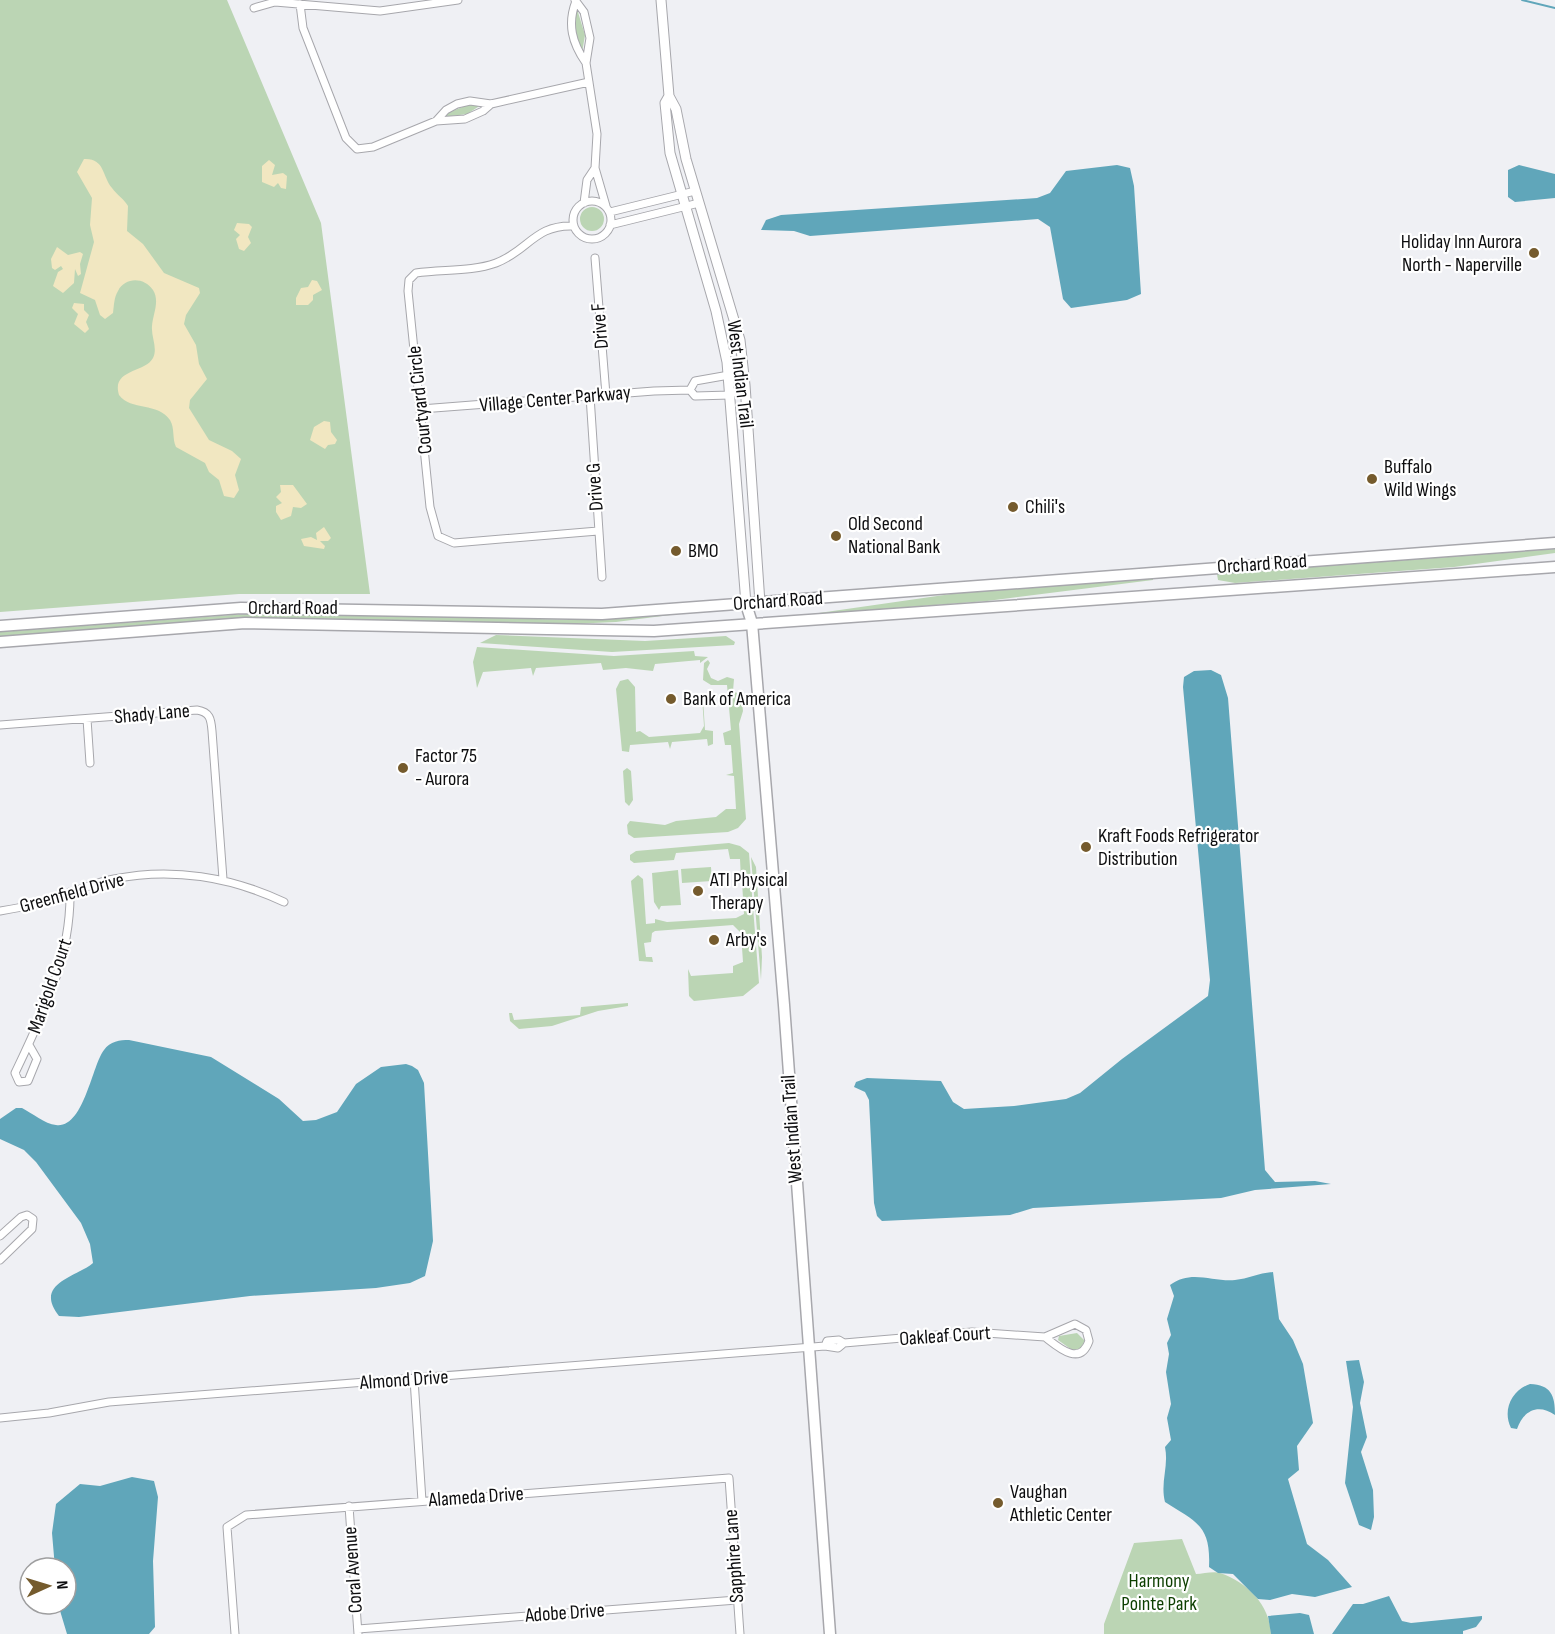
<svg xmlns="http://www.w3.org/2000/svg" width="1555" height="1634" viewBox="0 0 1555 1634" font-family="'Sofia Sans Condensed',sans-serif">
  <rect width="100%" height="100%" fill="#eff0f4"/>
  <!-- green -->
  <path fill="#bbd5b4" d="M0,0h227l94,223 49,371h-131l-239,18z
    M577,9l8,26 -3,18c-6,-15 -12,-28 -5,-44z
    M470,104l11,1 -14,9 -24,3 7,-5z
    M580 219a12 12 0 1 1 24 0a12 12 0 1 1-24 0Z
    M1555,549v4l-101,14 -219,16 -17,-3 -1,-6z
    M1153,578v2l-166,21 -182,14 160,-23z
    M701,611l-85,11 -68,3 -241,-7 -81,1 -226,18v-5l274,-20 300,8z
    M496,635l149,6 81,-5 9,6 -1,3 -122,7 -132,-9z
    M477,647l137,9 80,-5 1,5 13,1 -8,6v-3l-45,4 -2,7 -27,-3 -23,2 -2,-7 -65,5 -3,8 -2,-8 -48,4 -6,16 -4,-26z
    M708,660l2,3 -3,6 4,9 7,3 9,-4 7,2 -1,12 8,4 2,16 -4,13 7,95 -8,9 -10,4 -94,6 -6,-4 -1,-9 3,-4 35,4 11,-4 40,-4 10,-8h10l-2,-33 -8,-1 7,-2 -2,-28h-6l-2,-12 8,-3 -4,-45h-16l-8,-5 1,-17z
    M628,679l7,8 1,45 4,-1 9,6 51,-4 4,-7 -2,-29 2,-3 6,4 -7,1 2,31 8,1v13l-5,2 -1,-7 -35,3 -2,7 -2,-7 -38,3 -1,7 -7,-1 -6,-62 4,-8z
    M627,768l4,3 2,29 -4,6 -4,-4 -2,-31z
    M729,843l11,3 9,7 2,27h-10l-1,-21h-10l-2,-10 -52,4 -2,7 -40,3 -4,-3v-5l6,-4z
    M751,857l5,10 6,90 -1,23z
    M711,867l1,14 -30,2 -1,-14z
    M678,870l3,35 -20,1 -2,4 -5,-8 -2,-29z
    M638,875l5,4 3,45 9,-1v-4l12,3 69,-4 8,-4 -2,-32h9l8,101 -16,13 -49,5 -5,-5 -1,-27 3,7 42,-3v-7l10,-4 -2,-29 -8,-8 -78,6 -3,2 -1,9 -7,1 2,14h6l1,5 -14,-1 -8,-80z
    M628,1003v3l-30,5 -46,15 -33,3 -9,-8 -1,-8h3l2,7 66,-5 1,-8z
    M1077,1333l8,8 -5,8 -8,1 -14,-10 1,-4z
    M1182,1539l14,35c7,0 17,-3 24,-1 27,9 50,32 51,61h-167v-10l30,-81z"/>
  <!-- sand -->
  <path fill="#f1e7c1" d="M84,159c21,-1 18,17 28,29 5,7 12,11 16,18l-1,25 16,13 21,29 35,15 1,5 -14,22 -2,9 12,21 3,19 8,15 -17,21 -1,8 20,32 23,11 9,8 -6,16 4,15 -5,8 -10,-2 -5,-16 -10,-8 -4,-9 -29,-16c-4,-8 -1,-19 -6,-27 -12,-18 -39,-9 -51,-25 -8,-26 26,-22 34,-37 5,-10 -2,-21 -1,-32 1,-12 8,-25 1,-36 -9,-13 -28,-13 -35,1 -4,6 -4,15 -5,22l-8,6 -5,-4 -5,-15 -15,-7 14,-51 -4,-17 2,-27 -15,-26z
    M269,160l6,5 -3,10 11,-2 4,3 -1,13 -5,-1 -3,-5 -4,4 -12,-5v-16z
    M237,223l12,1 3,3 -4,10 3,6 -7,8 -5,-2 -3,-10 4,-4 -6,-5z
    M57,247l11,8 12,-3 3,2 -3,10 1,10 -3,2 -3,-7 -1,14 -11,10 -10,-7 5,-14 5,-3 -2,-3 -6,4 -3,-2 -1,-9z
    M312,280l5,1 5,9 -9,5v5l-5,5h-12v-7l5,-10 7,-1z
    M74,303l10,1v6l5,5 -3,7 3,7 -4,4 -11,-9 4,-10 -6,-6z
    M324,421l6,1 1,10 6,8 -2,4 -7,1 -3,4 -15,-9 4,-13z
    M280,485h13l14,19 -6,4 -8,-1 -2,9 -10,4 -5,-8v-6l6,-3 -6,-6 5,-5z
    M324,527l7,11 -3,3h-8l5,5 -1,3 -20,-3 -3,-7 10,-2 6,3 -1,-7z"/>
  <!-- water -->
  <path fill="#60a6ba" d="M1117,165l13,3 4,18 7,108 -14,6 -56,8 -8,-9 -13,-72 -12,-8 -228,17 -16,-5 -33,-1 5,-10 15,-5 256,-17 13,-5 16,-22z
    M1519,165l36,9v24l-40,4 -7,-5v-27z
    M1211,670l10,5 7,23 37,472 10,12 40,-1 16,3 -76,6 -34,8 -188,10 -23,7 -128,6 -5,-5 -3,-13 -5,-103 -4,-8 -11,-5 2,-5 11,-4 74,3 12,21 11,7 50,-3 52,-7 14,-6 42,-34 86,-63 2,-16 -27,-293 1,-10 10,-6z
    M129,1040l82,17 68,42 24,22 13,-1 21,-8 19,-28 25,-17 25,-3 6,2 6,4 6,13 9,158 -8,35 -15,7 -34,5 -126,8 -171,21 -20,-1c-26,-33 18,-39 34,-53l-3,-19 -9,-21 -45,-61 -12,-12 -24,-11v-20l16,-11h6c10,5 23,16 34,17 28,4 36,-60 48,-75 6,-9 16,-10 25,-10z
    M1273,1272l6,47 14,21 10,24 10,59 -16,23 2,24 -11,9 19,65 21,16 24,27 -37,10 -23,-3 -22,6 -12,-1 -25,-25 -15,-1 -9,-6c2,-42 -13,-45 -44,-65 -5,-20 4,-35 0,-55l6,-7 -4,-22 4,-14 -5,-32 3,-18 -2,-11 4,-8 -4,-16 7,-23 -4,-11c21,-16 42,-3 65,-5 13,-1 24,-7 38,-8z
    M1359,1360l5,22 -4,21 7,34 -6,15 12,38 1,27 -3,13 -12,-5 -14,-42 8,-76 -7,-46z
    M1530,1384c21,1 25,11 25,31 -17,-12 -32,-4 -38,14l-6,-1c-9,-18 1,-38 19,-44z
    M132,1477l22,4 4,16 -5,64 2,66 -6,7h-82l-9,-30h8v-36h-11l-3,-35 4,-29 24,-20 20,2z
    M1389,1596l13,25 9,2 71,-7v3l-6,8 -13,4v3h-131l21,-30h10z
    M1300,1613l9,2 5,19h-43l-3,-18z"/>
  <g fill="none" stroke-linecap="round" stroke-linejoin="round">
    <!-- stream -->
    <path stroke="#60a6ba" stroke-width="2" d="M1522,0l33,8"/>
    <defs>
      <path id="minor" d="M575,0l9,12 6,26 -4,25 11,71 -2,34 11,38
        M576,1c-9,23 -4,42 10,62
        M300,4l3,24 43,110 11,11 16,-2 63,-26 29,-2 18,-8 8,-7
        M254,8l21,-6 105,9 78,-11
        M436,121l10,-11 11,-6 13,-3 21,3 98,-22
        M573 220a19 19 0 1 1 38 0a19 19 0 1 1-38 0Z
        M584,203l3,-23 8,-12
        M610,212l85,-21
        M610,225l89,-22
        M574,226c-39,-2 -46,25 -78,37 -25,9 -54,6 -80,10l-7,7 -1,11 22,216 8,29 16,7 144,-12
        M595,258l11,137
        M590,396l12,181
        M421,409l233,-18 36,-1 5,6 35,-1 15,-10 -16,-10 -34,6 -5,9
        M87,719l3,44
        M0,725l197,-15c13,2 14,9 15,21l11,148
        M0,911c12,-2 24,-4 36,-7 27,-6 51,-20 78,-25 58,-12 117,-2 170,23
        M29,1045l8,14 -9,22 -9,1 -4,-9c28,-59 56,-115 55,-181
        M0,1236l21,-19 6,-2 6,4 -1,10 -32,31
        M1075,1324l11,6 3,11c-9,26 -31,6 -44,-4z
        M825,1346l2,-5 12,-1 5,3 128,-11 73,5
        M414,1379l8,122
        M0,1418l49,-5 60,-11 716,-56 13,2 6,-5
        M349,1506l9,128
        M358,1629l379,-29
        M235,1634l-8,-107 19,-12 483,-37 11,156"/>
      <path id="tertiary" d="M661,0l8,96 7,13 10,50 54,181 5,45 15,218
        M669,96l-4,7 5,50 46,158 11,51 19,242"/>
      <path id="secondary" d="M746,604l6,19 32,382 46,629"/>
      <path id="primary" d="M0,626l241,-18 361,6 953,-71
        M0,642l245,-19 409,8 901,-64"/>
    </defs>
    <!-- minor casing -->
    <use href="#minor" stroke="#a7a7ac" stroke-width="9"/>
    <!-- tertiary casing -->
    <use href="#tertiary" stroke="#a7a7ac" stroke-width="11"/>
    <!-- secondary casing -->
    <use href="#secondary" stroke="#a7a7ac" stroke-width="13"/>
    <!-- primary casing -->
    <use href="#primary" stroke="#a7a7ac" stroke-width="13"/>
    <!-- minor -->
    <use href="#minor" stroke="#fff" stroke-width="7"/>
    <!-- tertiary -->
    <use href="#tertiary" stroke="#fff" stroke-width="9"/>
    <!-- secondary -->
    <use href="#secondary" stroke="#fff" stroke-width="10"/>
    <!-- primary -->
    <use href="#primary" stroke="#fff" stroke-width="10"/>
  </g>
  <!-- markers -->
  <g fill="#755b2d" stroke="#fff" stroke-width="2">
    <circle cx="1534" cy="253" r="6"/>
    <circle cx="1372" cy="479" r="6"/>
    <circle cx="1013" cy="507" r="6"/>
    <circle cx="836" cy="536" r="6"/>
    <circle cx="676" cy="551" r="6"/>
    <circle cx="671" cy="699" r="6"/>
    <circle cx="403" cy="768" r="6"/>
    <circle cx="1086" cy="847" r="6"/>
    <circle cx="698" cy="891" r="6"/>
    <circle cx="714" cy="940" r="6"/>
    <circle cx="998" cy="1503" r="6"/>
  </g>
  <g text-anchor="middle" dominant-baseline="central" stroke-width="4.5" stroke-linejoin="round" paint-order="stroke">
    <!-- poi labels -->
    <g font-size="20" fill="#0d0d0f" stroke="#fff" text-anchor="start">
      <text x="1522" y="242" text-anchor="end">Holiday Inn Aurora<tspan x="1522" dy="23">North - Naperville</tspan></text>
      <text x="1384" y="467">Buffalo<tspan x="1384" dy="23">Wild Wings</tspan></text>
      <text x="1025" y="507">Chili's</text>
      <text x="848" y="524">Old Second<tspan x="848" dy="23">National Bank</tspan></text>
      <text x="688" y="551">BMO</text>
      <text x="683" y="699">Bank of America</text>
      <text x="415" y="756">Factor 75<tspan x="415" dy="23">- Aurora</tspan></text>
      <text x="1098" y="836">Kraft Foods Refrigerator<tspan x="1098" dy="23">Distribution</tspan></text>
      <text x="710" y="880">ATI Physical<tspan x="710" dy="23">Therapy</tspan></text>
      <text x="726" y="940">Arby's</text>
      <text x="1010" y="1492">Vaughan<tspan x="1010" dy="23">Athletic Center</tspan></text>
    </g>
    <!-- street labels -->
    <g font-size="20" fill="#0d0d0f" stroke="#fff">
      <text transform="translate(600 326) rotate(-95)">Drive F</text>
      <text transform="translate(740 374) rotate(83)">West Indian Trail</text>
      <text transform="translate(555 399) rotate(-5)">Village Center Parkway</text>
      <text transform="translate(420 400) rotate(-96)">Courtyard Circle</text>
      <text transform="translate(595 487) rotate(-94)">Drive G</text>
      <text transform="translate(1262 564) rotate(-4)">Orchard Road</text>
      <text transform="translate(778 601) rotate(-4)">Orchard Road</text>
      <text x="293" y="608">Orchard Road</text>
      <text transform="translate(152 714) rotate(-5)">Shady Lane</text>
      <text transform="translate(72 893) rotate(-15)">Greenfield Drive</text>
      <text transform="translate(50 986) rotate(-71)">Marigold Court</text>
      <text transform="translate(792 1129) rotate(-94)">West Indian Trail</text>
      <text transform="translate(945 1336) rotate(-4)">Oakleaf Court</text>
      <text transform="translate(404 1380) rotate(-4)">Almond Drive</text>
      <text transform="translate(476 1497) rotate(-4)">Alameda Drive</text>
      <text transform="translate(734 1556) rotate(-94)">Sapphire Lane</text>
      <text transform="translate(353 1570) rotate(-94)">Coral Avenue</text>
      <text transform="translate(565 1613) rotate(-4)">Adobe Drive</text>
    </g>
    <!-- park labels -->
    <g font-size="20" fill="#0d3f00" stroke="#fff">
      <text x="1159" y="1581">Harmony<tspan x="1159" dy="23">Pointe Park</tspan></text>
    </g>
  </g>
  <!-- north arrow -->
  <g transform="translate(48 1586) rotate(86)"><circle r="28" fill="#ffffff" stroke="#9e9e9f" stroke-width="1.5"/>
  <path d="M0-4.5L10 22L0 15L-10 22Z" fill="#755b2d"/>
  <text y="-9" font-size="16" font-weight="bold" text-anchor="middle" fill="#0d0d0f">N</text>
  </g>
</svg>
